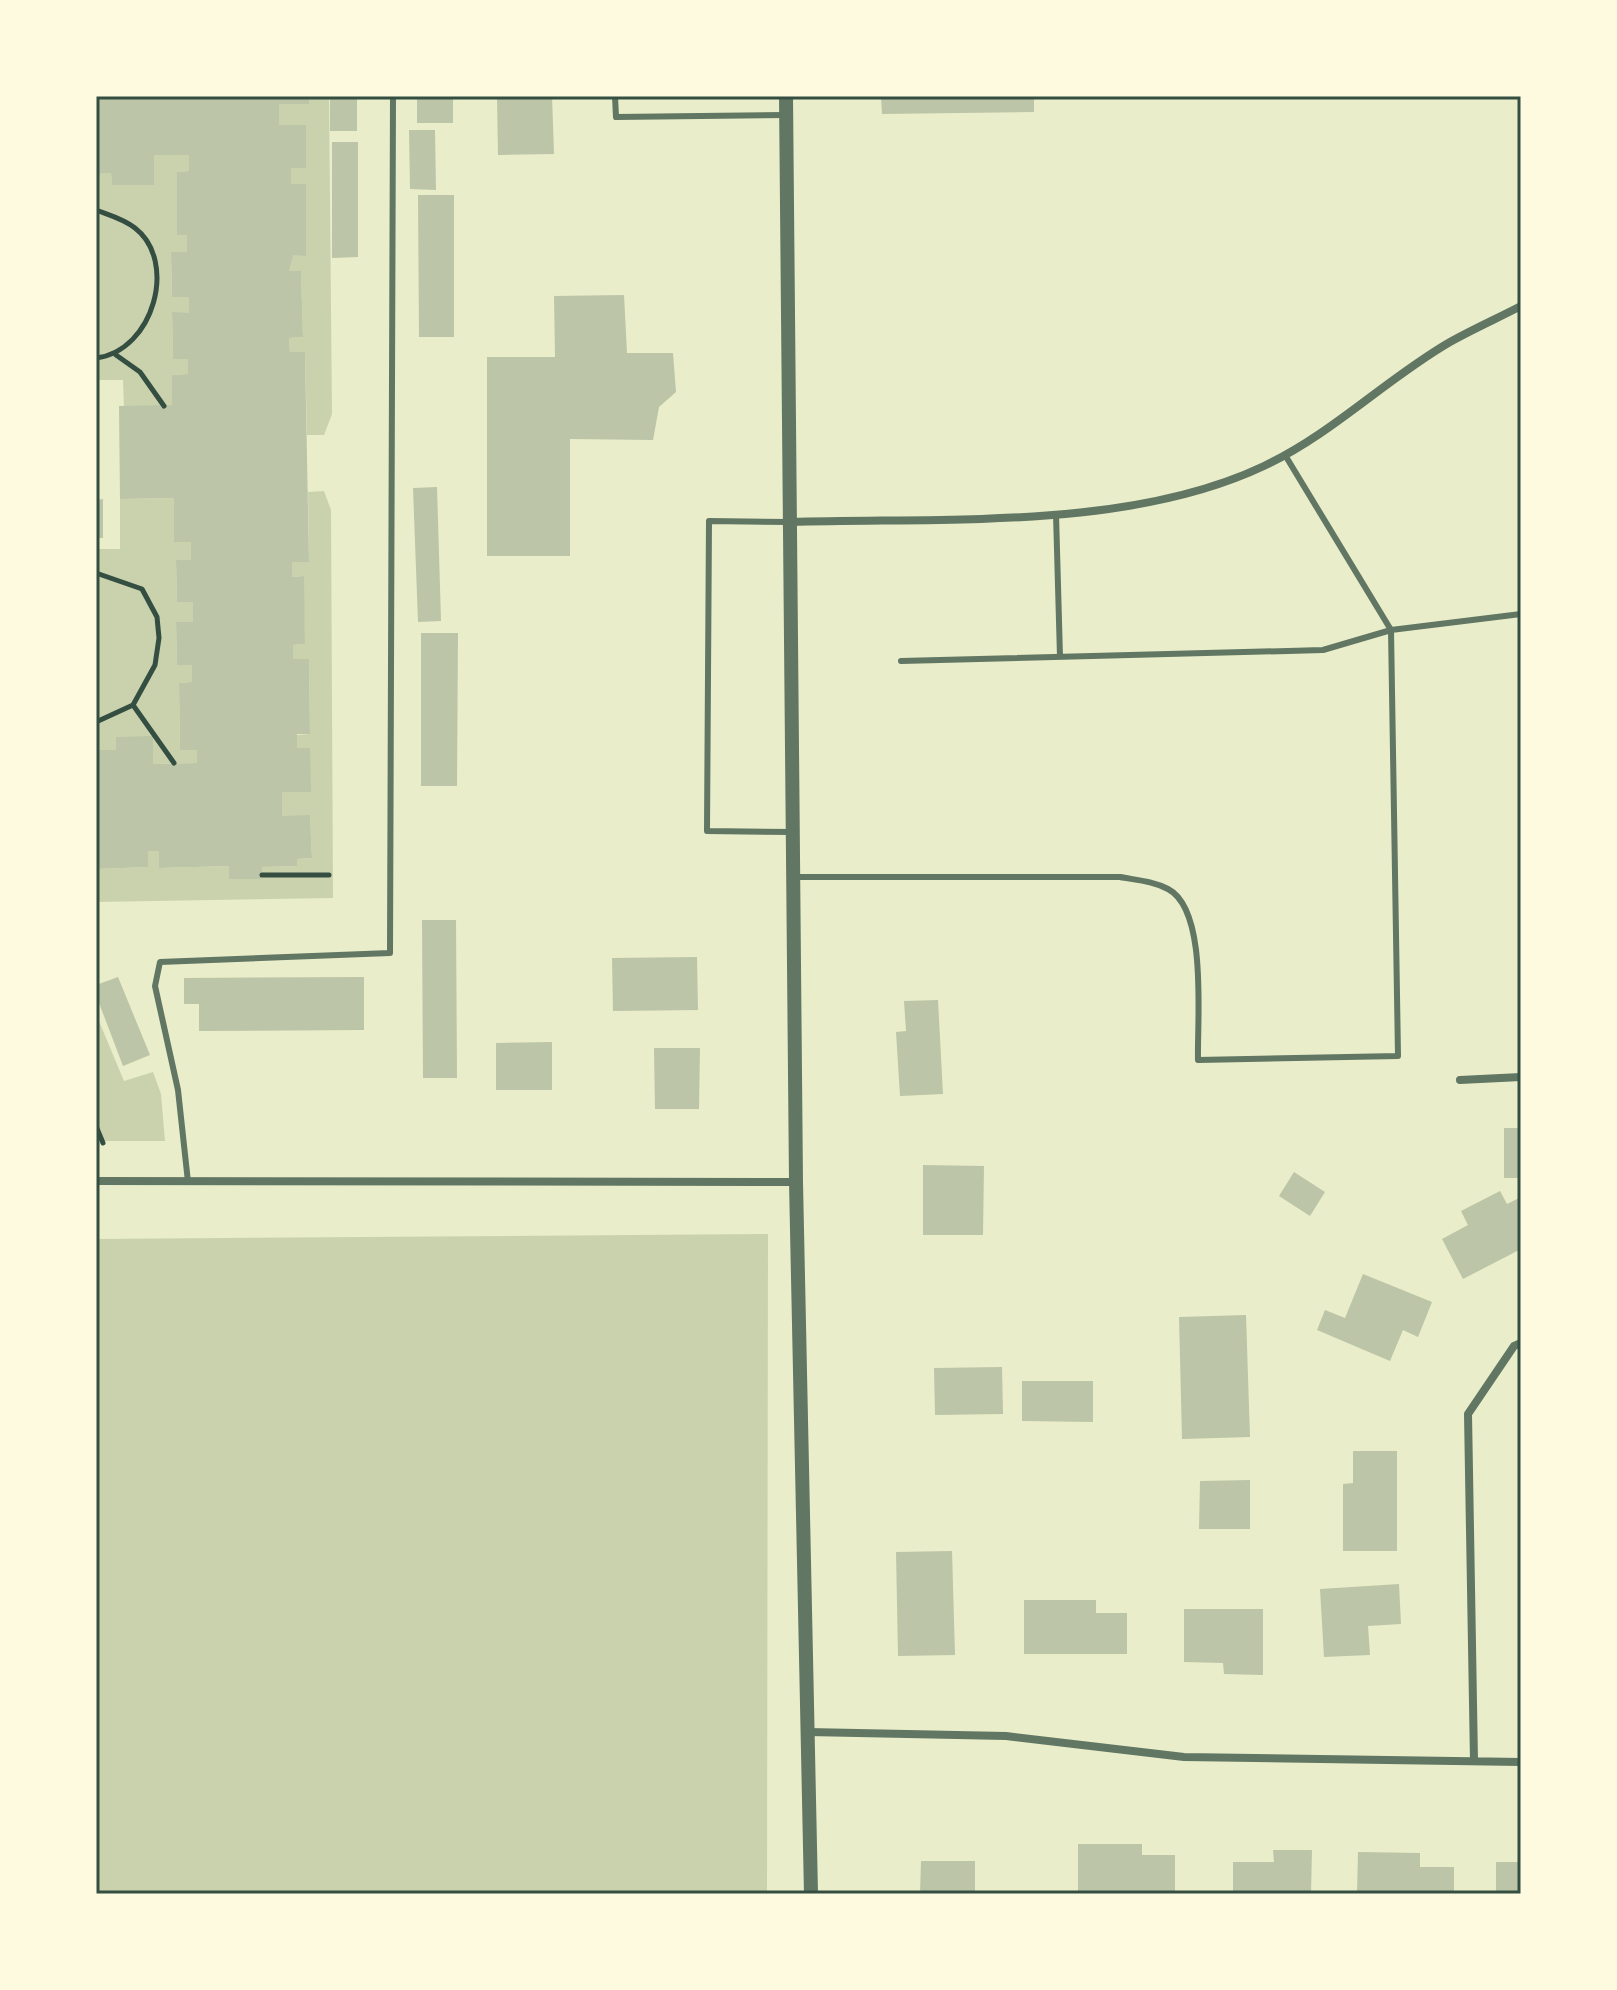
<svg xmlns="http://www.w3.org/2000/svg" width="1617" height="1990" viewBox="0 0 1617 1990" font-family="Overpass,sans-serif">
  <rect width="100%" height="100%" fill="#e9edc9"/>
  <!-- green -->
  <path fill="#cad2ad" d="M309,96h20l3,318 -8,21h-17l-2,-83h-15l-1,-14 14,-1 -2,-65 -12,-1 -2,-16h19v-70l-15,-1v-16h15l-27,-43v-21h30z
    M154,155h35v16l-12,1v62l10,1v17l-16,1 1,44h17v16h-17l1,46h15v15l-16,1v30l-48,3 -1,-28h-27v-207h15l1,12h42z
    M324,491l7,19 2,388 -237,4v-33l52,-2v-16h11l1,17 69,-2v13h32l1,-12 35,-1v-7l15,-1 -2,-42h-28v-24h28v-44h-13v-13l13,-1 -1,-74 -16,-1v-14l12,-1 -2,-68 -11,1v-15h17l-1,-70z
    M174,498v44h17v18l-15,1 1,41h16v20h-17l1,43h15v17l-13,1 1,67h17v13l-44,1v-27h-37v13h-19l-1,-201h24v-50z
    M96,1014l28,67 29,-9 8,22 4,47h-69z
    M768,1234l-1,660h-671v-655z"/>
  <!-- building -->
  <path fill="#bcc5a7" d="M96,96h213v8h-30v21h27v43h-15v16h15v72l-13,-1 -4,16h12l2,66 -14,1 1,14h15l4,210h-17v15l12,-1 1,68 -12,1v14h16l1,75h-13v14h13l1,44h-29v24l28,-1 2,43 -15,1v7l-35,1v12h-33v-13l-70,2v-17h-11v16l-52,2v-119h20v-13l37,-1v28l44,-1v-13h-17l-1,-67 13,-1v-17h-15l-1,-43h17v-20h-16l-1,-42h15v-18h-17v-44l-54,1 -1,-93 53,-1v-30l16,-1v-15h-15l-1,-47 17,1v-16h-17l-1,-45h16v-17h-10v-63l12,-1v-16h-35v30h-42l-1,-12h-10l-5,10z
    M330,96h27v35h-27z
    M417,96h36v27h-36z
    M497,96h55l2,58 -56,1z
    M881,96h153v16l-152,2z
    M409,130h26l1,60 -26,-1z
    M332,142h26v115l-26,1z
    M418,195h36v142h-35z
    M624,295l3,58h46l3,39 -17,15 -6,33 -83,-1v117h-83v-199h68l-1,-61z
    M437,487l4,134 -23,1 -5,-134z
    M103,499v39h-7v-38z
    M421,633h37l-1,153h-36z
    M422,920h34l1,158h-34z
    M697,957l1,53 -85,1 -1,-53z
    M118,977l32,78 -27,11 -27,-71v-10z
    M364,977v53l-165,1v-27h-15v-26z
    M938,1000l5,94 -43,2 -4,-64 10,-1 -2,-30z
    M552,1042v48h-56v-47z
    M654,1048h46l-1,61h-44z
    M1504,1128h17v50h-17z
    M923,1165l61,1 -1,69h-60z
    M1294,1172l31,20 -15,24 -31,-20z
    M1500,1191l7,13 14,-7v52l-58,30 -21,-40 26,-14 -7,-14z
    M1363,1274l69,28 -14,35 -15,-7 -13,31 -73,-31 8,-20 20,8z
    M1246,1315l4,122 -68,2 -3,-122z
    M1002,1367l1,47 -68,1 -1,-47z
    M1022,1381h71v41l-71,-1z
    M1353,1451h44v100h-54v-67l10,-1z
    M1250,1480v49h-51l1,-48z
    M952,1551l3,104 -57,1 -2,-104z
    M1399,1584l2,40 -33,2 2,29 -46,2 -4,-68z
    M1024,1600h72v13h31v41h-103z
    M1184,1609h79v66l-39,-1 -1,-11 -39,-1z
    M1078,1844h64v11h33v39h-97z
    M1273,1850h39l-1,44h-78v-32h41z
    M1358,1852l62,1v14h34v27h-97z
    M921,1861h54v33h-55z
    M1496,1862h25v32h-25z"/>
  <g fill="none" stroke-linecap="round" stroke-linejoin="round">
    <!-- path -->
    <path stroke="#344e41" stroke-width="5" d="M96,210c13,5 28,9 39,18 43,33 19,123 -39,130
      M116,355l24,17 24,34
      M96,573l46,16 15,28 2,21 -4,27 -22,40 -37,17
      M133,705l41,58
      M262,875h67
      M96,1126l7,17"/>
    <!-- service -->
    <path stroke="#617663" stroke-width="6" d="M615,96l1,21 170,-2
      M1056,514l4,143
      M789,522l-80,-1 -2,310 86,1
      M901,661l422,-11 68,-20 130,-16
      M793,877h327c16,3 33,4 48,12 40,21 29,130 30,171l200,-4 -7,-426 -106,-175
      M188,1182l-10,-92 -23,-104 5,-24 230,-9 3,-857"/>
    <!-- minor -->
    <path stroke="#617663" stroke-width="8" d="M791,522c150,-5 336,9 473,-56 68,-32 122,-87 186,-124 23,-13 48,-24 71,-36
      M1460,1080l61,-3
      M96,1181l700,1
      M808,1732l198,4 178,21 337,5
      M1474,1761l-6,-347 46,-68 7,-3"/>
    <!-- tertiary -->
    <path stroke="#617663" stroke-width="14" d="M786,96l10,1086 15,712"/>
  </g>
  <!-- border -->
  <rect width="1617" height="1990" fill="none" stroke="#fefae0" stroke-width="196"/>
  <rect x="98" y="98" width="1421" height="1794" fill="none" stroke="#344e41" stroke-width="3"/>
</svg>
